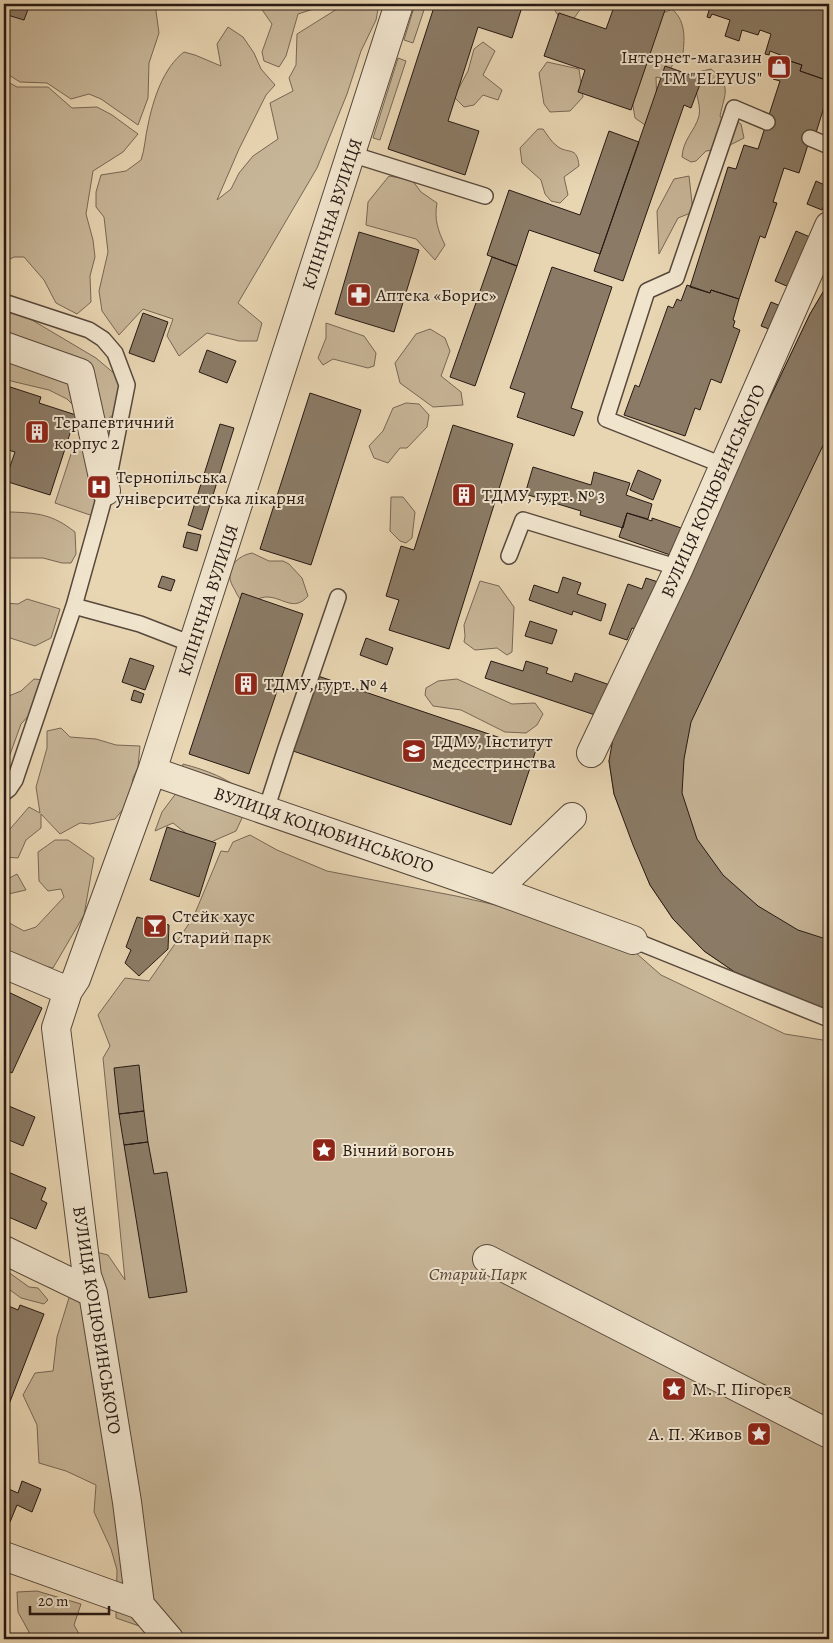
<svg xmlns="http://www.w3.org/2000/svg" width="833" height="1643" viewBox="0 0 833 1643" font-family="Alegreya,serif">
  <rect width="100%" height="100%" fill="#e8d5b2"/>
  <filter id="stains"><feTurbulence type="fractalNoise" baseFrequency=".004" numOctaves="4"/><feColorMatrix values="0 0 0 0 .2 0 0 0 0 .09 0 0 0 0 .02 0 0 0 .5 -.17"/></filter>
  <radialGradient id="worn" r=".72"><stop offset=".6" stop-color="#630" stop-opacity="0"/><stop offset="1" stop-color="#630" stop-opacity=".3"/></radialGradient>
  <!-- green -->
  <path fill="#c7b597" stroke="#776755" d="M4,4h151l4,29 -10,30 -1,35 -10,27 -37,-26 -12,-5 -18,5 -24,-16 -27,-1 -16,-10z
    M258,4h71l-31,10 -12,42 -7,11 -15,-6 -2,-9 10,-28z
    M345,4h34l-3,16 -15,31 -14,43 -30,74 -79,135 24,20 -5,18h-18l-32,-8 -28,23 -12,-20 6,-17 -30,-10 -24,26 -17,-24 -3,-20 9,-39 -4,-35 -8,-10v-15l5,-17 25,-4 15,-11c4,-11 4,-23 7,-35 5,-25 15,-57 36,-73l11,3 26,11 -4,-22 11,-17 15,10 11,16 7,16 14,16 -9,10 -27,54 -22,51 14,-11 8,-16 14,-17 25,-17 -8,-36 23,-12 -4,-13 7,-13 1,-31z
    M415,4h11l-13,39 -9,-3z
    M551,4h33l-12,17 -13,-4z
    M672,9c16,14 12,34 10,53l-9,2 -8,15 -9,-2 1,32 -12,16 -10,-7 -4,-24 28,-79z
    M483,42l12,9 -12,24 19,15 -4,10 -15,-5 -9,10 -10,2 -10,-10 14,-26 6,-22z
    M398,58l8,3 -26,79 -7,-2z
    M547,62l32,7 4,28 -13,14 -20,1 -6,-8 -5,-31z
    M711,69c21,18 14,23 9,47l2,3 10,-1 9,6 3,14 -22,11 -16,2 -10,10 -5,1 -9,-5c1,-18 13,-26 17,-41 3,-14 -8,-27 -1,-44z
    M4,80l13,7h31l24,21 25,-1 15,8 26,19 -15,18 -30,19 -7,43 7,26 2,17 -5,19 1,26 -14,12 -21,-11 -12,-23 -20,-23h-10l-10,5z
    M538,129h5c4,5 8,13 14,17 11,9 20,-1 22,20l-15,11 4,18 -8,8 -9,-2 -6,-7 -4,-14 -19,-17 -2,-15z
    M389,176l23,4 9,12 16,11c-3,16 1,28 8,42l-10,15 -19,-21 -50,-14 2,-23z
    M689,176l4,36 -15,6 -19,36 -2,-43 17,-32z
    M829,282v731l-87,-36 -38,-26 -31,-32 -23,-34 -36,-91 -5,-33 18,-63 183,-384z
    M7,309l25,11 64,38 20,17 7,16 -2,17 -14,12 -18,-2 -8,-5 -14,-14 -18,-9 -38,-9 -7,-4v-66z
    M326,323l38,13 12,17 -2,13 -6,2 -35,-9 -10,6 -5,-7 8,-20z
    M430,329l15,9 5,13 -9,25 20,16 2,13 -30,2 -33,-24 -5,-20 21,-29z
    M406,403l13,1 10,11 -2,12 -20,21h-7l-12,15 -14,-5 -5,-12 14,-15 10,-23z
    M74,445l18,6 10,37 -9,28 -38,-13z
    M391,497h12l12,15 -3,26 -6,5 -6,-2 -10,-10z
    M10,512c28,1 42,2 65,20l1,22 -5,9h-9l-19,-5h-35l-4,-4v-41z
    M252,553l17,8h14l6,3 13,14 6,18c-14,16 -24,2 -40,1 -8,-1 -19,8 -27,3 -2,-2 -5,-7 -6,-10 -12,-17 -2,-33 17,-37z
    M480,581l19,5 15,21 -2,45 -5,3 -10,-7 -22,2 -11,-8 1,-6 -1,-11z
    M27,599l33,10 -9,29 -16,8 -31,-10v-33l14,1z
    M34,679l10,1 -14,34 -9,10 -17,47v-73l17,-7z
    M457,679l55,25 23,-1 8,11 -6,11 -11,8 -21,-1 -44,-22 -28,-4 -8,-11 1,-7 12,-7z
    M61,728l9,9 26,2 20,6 24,1 -2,21 -5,11 -2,13 -7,17 -9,11 -25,5 -10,-1 -20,11 -19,-20v14l-15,12 -8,18 -14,-1v-21l25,-29 11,6 -4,-26 11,-39v-17z
    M183,764c23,6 45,14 63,30l-3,22 -7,15 -34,15 -29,-23 -18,8 7,-19 15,-20z
    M250,835l27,15 50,21 129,25 155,35 50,44 124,59 44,7v598h-652l-61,-21 1,-48 -6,-21 -17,-37 2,-27 -30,-14 -27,-8 -2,-38 -14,-30 12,-22 18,-2 4,-34 27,-88 24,6 17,25 -22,-222 7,-12 -12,-31 27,-37 24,3 44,-63 28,-67 7,1 5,-10z
    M55,840h13l26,18 -10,57 -31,53 -34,-8 -15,-12v-28l20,11 12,-4 28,-30 -3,-8 -13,2 -9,-10 -1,-29z
    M17,874l9,16 -22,5v-14z
    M4,1269l25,18 9,1 10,12 -4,4 -23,-6 -11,-8 -6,-1z
    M37,1591l44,13 -7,21 8,14h-56l3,-7 -11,-20 -1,-20z"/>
  <!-- building -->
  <path fill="#8b7b66" stroke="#271913" d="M4,4h26l-6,16 -20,-6z
    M435,4h88l-11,34 -34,-11 -30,94 31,10 -14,44 -77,-26z
    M615,4h52l-36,106 -53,-18 7,-22 -41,-14 15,-43 47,16z
    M671,4h18l-2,5z
    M711,4h118v77l-29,-10 2,-6 -12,-4 -3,9 -8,-3 4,-11 -13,-5 -1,4 -4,-1 6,-20 -11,-4 -2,5 -16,-5 -3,11 -14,-5 5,-16 -18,-6 -2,4 -3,-1z
    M790,61l12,4 -2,6 29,10v10l-14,45 -4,-1 -12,38 -15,-5 -11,34 4,1 -12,35 -5,-2 -21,63 -28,-9 -1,3 -20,-6 38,-120 8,2 8,-24 14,4 22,-68 -7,-2 4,-12 10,3z
    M665,66l37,13 -11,29 -7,-3 -61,176 -29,-10z
    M609,131l30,11 -39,112 -71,-24 -12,36 -30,-11 22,-65 71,25z
    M816,181l13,6v6l-7,17 -15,-6z
    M796,231l14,6 -21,50 -14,-6z
    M359,232l60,18 -25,82 -59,-18z
    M492,257l25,9 -42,120 -25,-9z
    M552,267l60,20 -41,121 12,4 -9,24 -57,-19 8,-24 -15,-5z
    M829,282v151l-138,289 -7,37 -2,34 15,46 26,36 35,31 40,24 31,10v73l-87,-36 -38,-26 -31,-32 -23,-34 -17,-40 -19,-51 -5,-33 6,-34 12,-29 183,-384z
    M687,285l23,8 1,-3 28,9 -6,21 2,1 -2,6 7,3 -19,53 -10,-4 -11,31 -5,-2 -10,28 -61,-21 11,-30 4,2 29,-81 5,2 4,-9 4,2z
    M771,302l12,5 -9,24 -13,-5z
    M143,313l25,9 -14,40 -25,-9z
    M207,350l29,11 -9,22 -28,-11z
    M4,385l37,12 -2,6 37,12 -26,80 -45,-14 10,-29 -11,-3z
    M310,393l51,17 -50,155 -51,-16z
    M220,424l14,4 -32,102 -14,-5z
    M453,425l60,19 -64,205 -60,-19 10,-30 -13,-4 15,-50 13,4z
    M533,467l58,18 3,-13 36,11 -4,12 26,9 -4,15 -21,-6 -4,15 -43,-13 1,-4 -56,-17z
    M638,470l23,10 -8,20 -23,-10z
    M627,513l25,8v-3l32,11 -11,27 -54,-19z
    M187,532l14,3 -4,16 -14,-4z
    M162,576l13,4 -4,11 -13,-4z
    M563,577l18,6 -4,11 29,10 -5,17 -28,-10 -1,4 -43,-15 5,-15 24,8z
    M646,578l18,6 -18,49 -14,-5 -5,12 -18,-6 19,-50 14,5z
    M242,593l61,21 -54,160 -60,-20z
    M530,621l27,9 -5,14 -27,-8z
    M366,638l27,10 -6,17 -27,-10z
    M130,658l24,8 -9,24 -23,-8z
    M491,661l32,10 3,-10 22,7 -2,5 26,9 3,-9 35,12 -9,32 -116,-39z
    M318,676l218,74 -25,75 -218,-74z
    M134,690l10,4 -3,9 -10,-3z
    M167,827l49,16 -17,54 -49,-17z
    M137,917l32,8 -1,24 -29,27 -14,-13 6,-13 -5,-3z
    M4,990l38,18 -30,65 -8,-4z
    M139,1065l5,46 -25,3 -5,-46z
    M4,1104l31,13 -12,29 -19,-8z
    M144,1111l4,31 -24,3 -5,-31z
    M148,1142l6,32 13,-2 20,120 -38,6 -25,-153z
    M8,1172l38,16 -5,12 6,3 -11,26 -32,-14v-33z
    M4,1304l14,6 2,-5 24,9 -40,103z
    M22,1481l19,8 -9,23 -15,-7 -7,17 -6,-3v-32l14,6z
    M90,1636l17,3h-18z"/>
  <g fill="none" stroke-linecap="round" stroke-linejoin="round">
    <defs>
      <path id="lane" d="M810,138l19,8
        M351,154l134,42
        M4,302l85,28 14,9 12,14 12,32 -21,106 -9,33 -23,82 -59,174 -6,9 -5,4
        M725,466l-119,-47 41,-128 29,-13 58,-170 33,14
        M509,556l14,-36 156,48
        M74,606l66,18 54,21
        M266,810l20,-62 52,-151
        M633,940l196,79"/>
      <path id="street" d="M4,346l76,27 26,118
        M591,753l88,-185 150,-342
        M152,771l344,119 137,50
        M496,890l76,-73
        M4,964l64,27
        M4,1250l89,43
        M487,1259l342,175
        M4,1556l136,49
        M169,1639l-29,-34 -13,-103 -34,-209 -6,-17 -31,-248 12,-37 8,-12 76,-208 247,-767"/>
    </defs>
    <!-- lane casing -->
    <use href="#lane" stroke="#57483b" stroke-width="18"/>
    <!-- street casing -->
    <use href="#street" stroke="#57483b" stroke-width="30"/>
    <!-- lane -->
    <use href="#lane" stroke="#f0e4cd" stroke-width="15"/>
    <!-- street -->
    <use href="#street" stroke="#f0e4cd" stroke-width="28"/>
  </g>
  <!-- icons -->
  <defs>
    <symbol id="shop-square" viewBox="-11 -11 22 22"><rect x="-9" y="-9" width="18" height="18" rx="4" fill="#8f2418" stroke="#f0e4cd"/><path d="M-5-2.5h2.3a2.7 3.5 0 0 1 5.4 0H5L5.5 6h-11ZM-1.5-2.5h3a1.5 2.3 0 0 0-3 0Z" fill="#fff"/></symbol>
    <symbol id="pharmacy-square" viewBox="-11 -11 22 22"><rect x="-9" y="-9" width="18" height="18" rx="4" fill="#8f2418" stroke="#f0e4cd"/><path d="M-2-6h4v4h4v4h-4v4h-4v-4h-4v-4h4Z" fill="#fff"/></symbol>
    <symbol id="building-square" viewBox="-11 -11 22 22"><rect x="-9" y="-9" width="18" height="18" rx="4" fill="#8f2418" stroke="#f0e4cd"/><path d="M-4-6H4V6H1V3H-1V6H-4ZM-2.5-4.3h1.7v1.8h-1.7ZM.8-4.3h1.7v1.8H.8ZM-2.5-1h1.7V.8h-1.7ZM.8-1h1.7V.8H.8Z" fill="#fff"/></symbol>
    <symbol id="hospital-square" viewBox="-11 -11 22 22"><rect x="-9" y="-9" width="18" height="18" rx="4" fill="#8f2418" stroke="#f0e4cd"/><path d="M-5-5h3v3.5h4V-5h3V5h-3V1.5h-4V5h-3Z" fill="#fff"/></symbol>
    <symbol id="university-square" viewBox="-11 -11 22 22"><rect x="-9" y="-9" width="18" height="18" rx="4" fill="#8f2418" stroke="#f0e4cd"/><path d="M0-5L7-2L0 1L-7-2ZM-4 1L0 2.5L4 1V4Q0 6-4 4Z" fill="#fff"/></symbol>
    <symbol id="bar-square" viewBox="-11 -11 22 22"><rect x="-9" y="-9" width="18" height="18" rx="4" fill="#8f2418" stroke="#f0e4cd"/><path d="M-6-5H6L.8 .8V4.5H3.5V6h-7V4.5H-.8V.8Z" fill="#fff"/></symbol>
    <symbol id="sight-square" viewBox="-11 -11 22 22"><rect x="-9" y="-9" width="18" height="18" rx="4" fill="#8f2418" stroke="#f0e4cd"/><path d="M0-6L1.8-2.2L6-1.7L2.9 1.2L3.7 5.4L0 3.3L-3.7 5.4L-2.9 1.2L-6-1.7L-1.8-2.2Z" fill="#fff"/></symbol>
  </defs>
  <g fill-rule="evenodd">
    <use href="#shop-square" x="765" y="53" width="28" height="28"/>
    <use href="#pharmacy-square" x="345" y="281" width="28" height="28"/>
    <use href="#building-square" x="23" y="418" width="28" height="28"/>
    <use href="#hospital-square" x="85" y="473" width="28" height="28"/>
    <use href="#building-square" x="450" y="481" width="28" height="28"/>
    <use href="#building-square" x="232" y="670" width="28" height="28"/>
    <use href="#university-square" x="400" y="737" width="28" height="28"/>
    <use href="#bar-square" x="141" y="912" width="28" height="28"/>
    <use href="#sight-square" x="310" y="1136" width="28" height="28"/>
    <use href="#sight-square" x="660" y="1375" width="28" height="28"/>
    <use href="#sight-square" x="745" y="1420" width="28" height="28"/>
  </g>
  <g text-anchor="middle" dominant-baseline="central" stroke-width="4" stroke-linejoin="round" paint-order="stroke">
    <!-- poi labels -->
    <g font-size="18" fill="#271913" stroke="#f0e4cd" text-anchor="start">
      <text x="762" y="57" text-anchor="end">Інтернет-магазин<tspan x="762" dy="21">ТМ "ELEYUS"</tspan></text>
      <text x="376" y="295">Аптека «Борис»</text>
      <text x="54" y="422">Терапевтичний<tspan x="54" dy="21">корпус 2</tspan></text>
      <text x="116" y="477">Тернопільська<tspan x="116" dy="21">університетська лікарня</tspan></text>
      <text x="482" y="495">ТДМУ, гурт. № 3</text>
      <text x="264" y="684">ТДМУ, гурт. № 4</text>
      <text x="432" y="741">ТДМУ, Iнститут<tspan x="432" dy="21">медсестринства</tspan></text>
      <text x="172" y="916">Стейк хаус<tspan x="172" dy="21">Старий парк</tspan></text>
      <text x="342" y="1150">Вічний вогонь</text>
      <text x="692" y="1389">М. Г. Пігорєв</text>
      <text x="742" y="1434" text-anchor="end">А. П. Живов</text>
    </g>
    <!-- street labels -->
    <g font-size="18" fill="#271913" stroke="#f0e4cd">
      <text transform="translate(332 214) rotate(-72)">КЛІНІЧНА ВУЛИЦЯ</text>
      <text transform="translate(713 491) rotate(-66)">ВУЛИЦЯ КОЦЮБИНСЬКОГО</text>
      <text transform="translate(208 600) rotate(-72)">КЛІНІЧНА ВУЛИЦЯ</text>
      <text transform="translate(324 830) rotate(19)">ВУЛИЦЯ КОЦЮБИНСЬКОГО</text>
      <text transform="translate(97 1320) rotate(81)">ВУЛИЦЯ КОЦЮБИНСЬКОГО</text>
    </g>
    <!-- park labels -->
    <g font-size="18" font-style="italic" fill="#57483b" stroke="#f0e4cd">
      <text x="478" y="1274">Старий Парк</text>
    </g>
  </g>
  <!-- margin -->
  <rect width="833" height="1643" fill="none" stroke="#e8d5b2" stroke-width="20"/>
  <rect x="5" y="5" width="823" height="1633" fill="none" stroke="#271913" stroke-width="2.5"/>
  <rect x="10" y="10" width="813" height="1623" fill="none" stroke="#271913"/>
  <!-- scale -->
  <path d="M30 1606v8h79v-8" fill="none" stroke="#271913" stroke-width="2.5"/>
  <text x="38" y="1606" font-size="15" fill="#271913" stroke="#f0e4cd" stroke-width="4" paint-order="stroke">20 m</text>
  <rect width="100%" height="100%" filter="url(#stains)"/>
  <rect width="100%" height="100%" fill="url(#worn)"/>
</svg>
